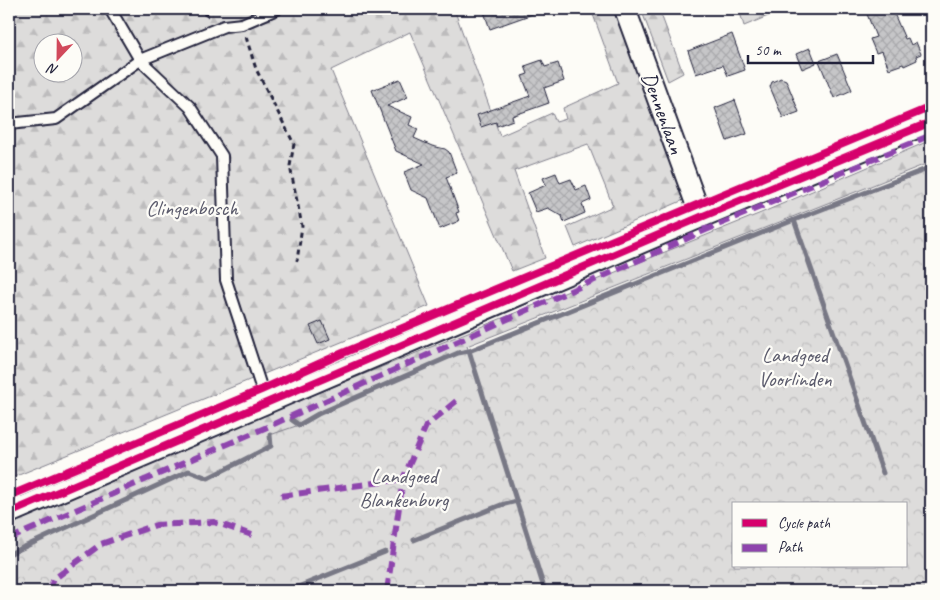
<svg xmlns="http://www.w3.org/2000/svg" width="940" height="600" viewBox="0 0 940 600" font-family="Caveat,sans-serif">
  <defs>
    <pattern id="forest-firs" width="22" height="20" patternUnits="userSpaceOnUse" patternTransform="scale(1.25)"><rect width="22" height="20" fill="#dddcdb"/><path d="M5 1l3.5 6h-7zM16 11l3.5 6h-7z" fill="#bdbcbd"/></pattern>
    <pattern id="park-crowns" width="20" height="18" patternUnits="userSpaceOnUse" patternTransform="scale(1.25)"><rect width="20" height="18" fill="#dddcdb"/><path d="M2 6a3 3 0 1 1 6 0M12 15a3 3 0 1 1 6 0" fill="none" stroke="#bdbcbd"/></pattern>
    <pattern id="building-cross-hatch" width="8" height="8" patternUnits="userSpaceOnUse" patternTransform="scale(1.25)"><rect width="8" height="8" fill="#c6c6c8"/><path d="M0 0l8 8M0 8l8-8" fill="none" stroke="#aaaaad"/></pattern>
  </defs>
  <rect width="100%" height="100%" fill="#fdfcf7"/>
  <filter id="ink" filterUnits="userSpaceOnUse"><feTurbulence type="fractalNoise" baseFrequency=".02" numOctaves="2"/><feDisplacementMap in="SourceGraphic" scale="10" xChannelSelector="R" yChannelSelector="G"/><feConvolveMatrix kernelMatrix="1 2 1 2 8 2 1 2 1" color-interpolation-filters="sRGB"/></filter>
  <g filter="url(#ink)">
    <!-- forest -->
    <path fill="url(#forest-firs)" stroke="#807f8b" fill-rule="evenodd" d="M9,9h445l46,127 52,-23 4,9 10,-3 -3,-11 55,-25 -27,-74h22l73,190 -111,48 -8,-20 46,-21 -25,-62 -74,27 31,87 -33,13 -102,-239 -79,38 98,236 -420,173zM42,42h30v30h-30z
      M641,9h18l24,64 -15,8z
      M739,9h46l-41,17z
      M931,140v22l-464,184 57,174 -515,71v-69l252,-106 500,-203z"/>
    <!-- park -->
    <path fill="url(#park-crowns)" stroke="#807f8b" fill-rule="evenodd" d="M931,170v421h-922v-37l180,-83 20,7 62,-32 -1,-11 29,-10 19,-11 140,-61 11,-2 325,-131zM734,504h172v62h-172z"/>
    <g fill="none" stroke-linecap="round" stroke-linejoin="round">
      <!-- stream -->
      <path stroke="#787885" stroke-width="5" d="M794,220l89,253
        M469,351l76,240
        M292,420l7,5 19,-11 140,-61 11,-2 325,-131 137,-53
        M414,540l87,-35 16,-4
        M9,554l180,-83 19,7 63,-32 -1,-11
        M288,591l97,-39"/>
    </g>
    <!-- building -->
    <path fill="url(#building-cross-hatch)" stroke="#22223b" d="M493,9h47l1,2 -51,18 -6,-17z
      M865,9h27l13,30 3,-1 3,7 5,-3 5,12 -5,2 1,4 -13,6 -1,-2 -14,5 -7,-18 -6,2 -6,-14 6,-2z
      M732,34l13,36 -17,6 -5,-11 -27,9 -8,-23z
      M810,48l6,15 -14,6 -6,-15z
      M837,54l15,36 -18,8 -15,-37z
      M542,60l3,7 13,-4 6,18 -20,7 5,15 -37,13 1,4 -16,6 -1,-4 -15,5 -4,-12 53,-19 -8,-20 6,-2 -3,-8z
      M781,78l5,2 13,32 -16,6 -13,-31 2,-5z
      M400,79l8,18 -21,9 25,11 -3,8 9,4 -4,9 18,8 13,3 4,3 8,21 -11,4 13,35 -3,1 3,8 -19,8 -12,-31 -17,-8 -7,-18 20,-8 -28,-13 -24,-61z
      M735,100l12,34 -20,7 -12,-33z
      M556,173l4,10 11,-4 5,11 10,-4 5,14 -9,4 3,9 -21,9 -2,-6 -14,-8 -12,4 -8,-19 18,-8 -3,-7z
      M322,321l8,18 -12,5 -8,-18z"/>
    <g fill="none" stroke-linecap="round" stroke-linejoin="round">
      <defs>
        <path id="service" d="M110,9l30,51 50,47 32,49 4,124 40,122
          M9,124l47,-5 84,-59 84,-34 18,-2 35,-15"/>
        <path id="minor" d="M625,9l76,208
          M9,513l692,-296 230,-95"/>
      </defs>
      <!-- service casing -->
      <use href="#service" stroke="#22223b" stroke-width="14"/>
      <!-- minor casing -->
      <use href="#minor" stroke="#22223b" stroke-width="24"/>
      <!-- path -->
      <path stroke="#22223b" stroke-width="3" stroke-dasharray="5 4" stroke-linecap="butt" d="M196,9l15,9
        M246,37l10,32 38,75 -4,22 12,60 -5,35"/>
      <!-- service -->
      <use href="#service" stroke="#fdfcf7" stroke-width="10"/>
      <!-- minor -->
      <use href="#minor" stroke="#fdfcf7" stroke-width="20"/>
      <!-- quiet -->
      <path stroke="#8e44ad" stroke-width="6" stroke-dasharray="12 6" stroke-linecap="butt" d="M705,226l1,4 225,-95
        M281,496l122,-17
        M9,539l267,-116 430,-193
        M49,591l5,-12 47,-35 55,-19 58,-3 41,14
        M387,591l16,-112 23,-53 34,-28"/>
      <defs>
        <path id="cycleway" d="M9,496l252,-106 82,-37 588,-246
          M9,513l692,-296 230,-95"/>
      </defs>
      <!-- cycleway casing -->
      <use href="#cycleway" stroke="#fdfcf7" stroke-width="11"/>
      <!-- cycleway -->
      <use href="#cycleway" stroke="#d6006c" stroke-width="8"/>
    </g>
  </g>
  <g text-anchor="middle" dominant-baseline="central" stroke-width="4.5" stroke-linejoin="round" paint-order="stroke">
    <!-- street labels -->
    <g font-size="21" fill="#22223b" stroke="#fdfcf7">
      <text transform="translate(663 113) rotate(70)">Dennenlaan</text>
    </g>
    <!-- park labels -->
    <g font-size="21" fill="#5a5a6b" stroke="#fdfcf7">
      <text x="192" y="208">Clingenbosch</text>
      <text x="795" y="355">Landgoed<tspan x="795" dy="24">Voorlinden</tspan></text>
      <text x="404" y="476">Landgoed<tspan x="404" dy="24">Blankenburg</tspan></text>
    </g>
  </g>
  <!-- margin -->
  <rect width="940" height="600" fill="none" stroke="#fdfcf7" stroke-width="30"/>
  <rect x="15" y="15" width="910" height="570" fill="none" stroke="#22223b" stroke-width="2" filter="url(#ink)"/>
  <!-- legend -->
  <rect x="732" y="502" width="175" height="65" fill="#fdfcf7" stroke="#a5a5ac"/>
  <rect x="742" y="519" width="25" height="8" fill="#d6006c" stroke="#a5a5ac"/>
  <text x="778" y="528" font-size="15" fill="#22223b">Cycle path</text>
  <rect x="742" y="544" width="25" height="8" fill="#8e44ad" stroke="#a5a5ac"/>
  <text x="778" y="552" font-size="15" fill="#22223b">Path</text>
  <!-- north arrow -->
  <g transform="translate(58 58) rotate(202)"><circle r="24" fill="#fdfcf7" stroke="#a5a5ac"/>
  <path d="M0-4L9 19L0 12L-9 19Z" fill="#d1495b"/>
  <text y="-8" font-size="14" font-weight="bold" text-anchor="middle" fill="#22223b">N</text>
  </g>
  <!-- scale -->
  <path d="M748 55v8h125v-8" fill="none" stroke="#22223b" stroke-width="2.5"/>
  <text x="755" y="55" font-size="15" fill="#22223b" stroke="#fdfcf7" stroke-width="4" paint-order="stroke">50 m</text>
</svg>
